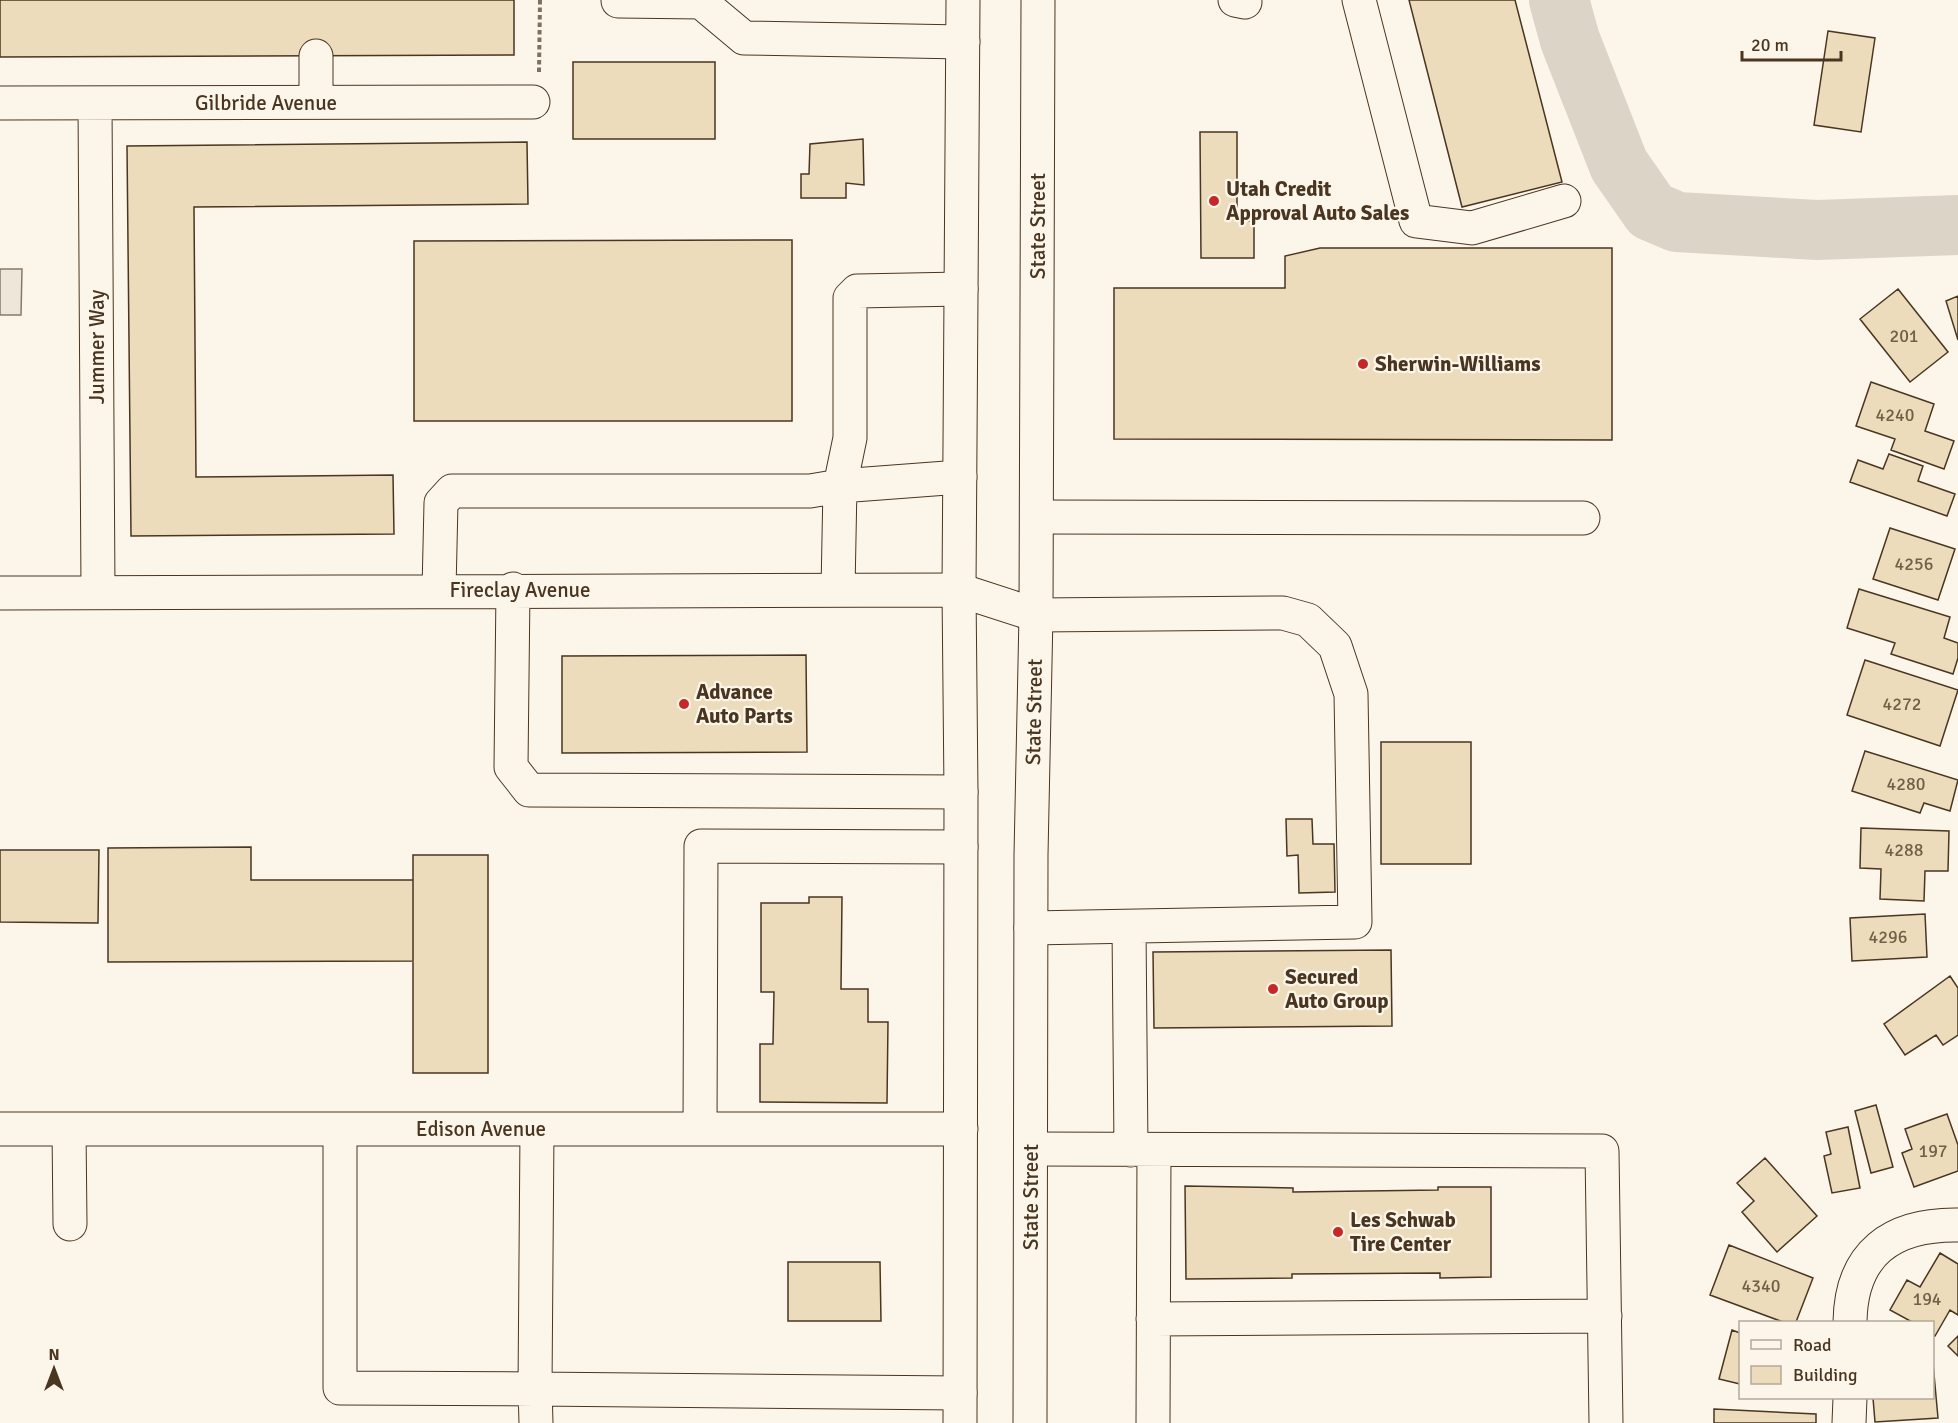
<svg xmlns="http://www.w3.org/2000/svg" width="1958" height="1423" viewBox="0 0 1958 1423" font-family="Signika,sans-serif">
  <rect width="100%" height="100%" fill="#fbf6e9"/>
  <!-- green -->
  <path fill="#ede6d9" stroke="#887966" stroke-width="1.5" d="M0,269h22l-1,46h-21z"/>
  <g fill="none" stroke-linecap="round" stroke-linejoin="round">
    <!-- river -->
    <path stroke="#dcd4c6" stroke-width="60" d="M1559,0l11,40 49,125 32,46 26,11 140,8 141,-5"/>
  </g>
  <!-- building -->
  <path fill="#ecdcbc" stroke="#4a3520" stroke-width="1.5" d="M0,0h514v55l-514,2z
    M1409,0h106l47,182 -100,25z
    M1828,31l47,7 -14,94 -47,-7z
    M573,62h142v77h-142z
    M1200,132h37v89h17v37h-53z
    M863,139l1,46 -18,-2v15h-45v-24h8l1,-30z
    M527,142l1,62 -334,3 2,270 197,-2 1,59 -263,2 -4,-390z
    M792,240v181h-378v-180z
    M1320,248h292v192l-498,-1v-151h171v-32z
    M1898,289l50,63 -38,30 -50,-63z
    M1958,296v44l-12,-39z
    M1871,382l63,22 -9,27 29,10 -10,28 -53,-19 4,-11 -39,-13z
    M1889,454l34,12 -5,15 37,13 -8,22 -97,-34 8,-22 25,9z
    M1890,528l65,21 -17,51 -65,-21z
    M1859,589l91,28 -6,21 14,5v15l-5,16 -62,-20 4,-11 -48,-15z
    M806,655l1,97 -245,1v-97z
    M1865,660l93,30 -18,56 -93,-31z
    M1381,742h90v122h-90z
    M1865,751l93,29 -8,31 -26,-8 -4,10 -68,-22z
    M1286,819h26l1,25h21l1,48 -36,1 -1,-38 -11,1z
    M1861,828l88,3 -1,40h-23l-1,30 -44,-2 1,-30 -21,-1z
    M251,847v33h162v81l-305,1v-114z
    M0,850h99l-1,73 -98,-1z
    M413,855h75v218h-75z
    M809,897h33l-1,92h27v33h20l-1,81 -127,-1v-58h13l1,-52h-13v-89h48z
    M1925,914l2,43 -75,4 -2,-43z
    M1391,950l1,76 -238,2 -1,-76z
    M1950,976l8,12v47l-15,10 -7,-10 -31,20 -21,-31z
    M1876,1105l17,62 -22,6 -16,-62z
    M1947,1114l11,31v26l-44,16 -12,-34 10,-4 -7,-20z
    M1848,1127l12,61 -28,5 -8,-37 7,-2 -5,-22z
    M1765,1158l52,58 -40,36 -35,-40 12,-11 -17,-18z
    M1185,1186l108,2v4l145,-2v-3h53v90l-51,1v-5l-148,1v4l-106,1z
    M1729,1245l84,33 -17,44h-13l-73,-27z
    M1940,1253l18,11v51l-8,-5 -15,26 -3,-2v-12h-20l-22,-12 17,-30 13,7z
    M788,1262h92l1,59h-93z
    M1732,1330l8,3v51l-21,-5z
    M1958,1336v20l-10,-10z
    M1933,1363l5,55 -63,4 -2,-24h59z
    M1714,1409l102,5v9h-102z"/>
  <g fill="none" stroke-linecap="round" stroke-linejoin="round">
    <defs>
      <path id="minor" d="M1235,0l10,2
        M1359,0l57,221 56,7 92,-27
        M618,1l83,1 43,36 219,4
        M316,102v-46
        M0,103l533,-1
        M95,103l3,488
        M1037,517l546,1
        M513,589l-2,178 18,23 432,2
        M439,590l2,-87 11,-12h358l30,-5 120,-9
        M838,590l2,-104 10,-48v-140l7,-7 104,-2
        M0,593l959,-3 77,25 247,-2 25,7 27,26 16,48 4,228 -324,6
        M1129,927l2,223
        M0,1129h961
        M69,1129l1,95
        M340,1129v259l195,1 1,34
        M537,1129l-2,260 425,4
        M700,1129l1,-283 260,1
        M1031,1149l571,2 4,272
        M1153,1319l452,-3
        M1850,1322c1,-69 42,-98 108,-97
        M1153,1423l1,-273
        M1849,1423l1,-25"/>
      <path id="major" d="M960,1423l1,-631 -2,-202 4,-590
        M1030,1423l1,-568 5,-240 2,-615"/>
    </defs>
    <!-- minor casing -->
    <use href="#minor" stroke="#4a3520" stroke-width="35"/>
    <!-- major casing -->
    <use href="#major" stroke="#4a3520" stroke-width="35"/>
    <!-- path -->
    <path stroke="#7f6f5c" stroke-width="4" stroke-dasharray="4.5 3" stroke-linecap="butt" d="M539,72l1,-72"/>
    <!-- minor -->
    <use href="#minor" stroke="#fbf6e9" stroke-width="33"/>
    <!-- major -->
    <use href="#major" stroke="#fbf6e9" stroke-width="33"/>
  </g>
  <!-- markers -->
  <g fill="#c62828" stroke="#fbf6e9" stroke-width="2">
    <circle cx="1214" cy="201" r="6"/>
    <circle cx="1363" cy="364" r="6"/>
    <circle cx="684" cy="704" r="6"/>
    <circle cx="1273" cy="989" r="6"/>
    <circle cx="1338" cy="1232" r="6"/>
  </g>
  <g text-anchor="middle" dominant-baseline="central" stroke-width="4.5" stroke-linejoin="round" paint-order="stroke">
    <!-- number labels -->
    <g font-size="18" fill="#725f47">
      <text x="1904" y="336">201</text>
      <text x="1895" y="415">4240</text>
      <text x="1914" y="564">4256</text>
      <text x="1902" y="704">4272</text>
      <text x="1906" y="784">4280</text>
      <text x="1904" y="850">4288</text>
      <text x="1888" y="937">4296</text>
      <text x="1933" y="1151">197</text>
      <text x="1761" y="1286">4340</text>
      <text x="1927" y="1299">194</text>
    </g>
    <!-- street labels -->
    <g font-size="21" fill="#4a3520" stroke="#fbf6e9">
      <text x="266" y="103">Gilbride Avenue</text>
      <text transform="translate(1038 226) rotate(-90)">State Street</text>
      <text transform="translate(97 347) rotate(-90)">Jummer Way</text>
      <text x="520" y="590">Fireclay Avenue</text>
      <text transform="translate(1034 712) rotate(-89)">State Street</text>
      <text x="481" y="1129">Edison Avenue</text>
      <text transform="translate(1031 1197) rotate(-90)">State Street</text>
    </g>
    <!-- poi labels -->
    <g font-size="21" font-weight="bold" fill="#4a3520" stroke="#fbf6e9" text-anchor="start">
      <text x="1226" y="189">Utah Credit<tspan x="1226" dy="24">Approval Auto Sales</tspan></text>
      <text x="1375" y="364">Sherwin-Williams</text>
      <text x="696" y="692">Advance<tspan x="696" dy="24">Auto Parts</tspan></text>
      <text x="1285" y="977">Secured<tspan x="1285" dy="24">Auto Group</tspan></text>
      <text x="1350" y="1220">Les Schwab<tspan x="1350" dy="24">Tire Center</tspan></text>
    </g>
  </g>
  <!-- legend -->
  <rect x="1739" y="1321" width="195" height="78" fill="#fbf6e9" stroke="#b4a999" stroke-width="1.5"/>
  <rect x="1751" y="1340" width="30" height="9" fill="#fbf6e9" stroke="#b4a999" stroke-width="1.5"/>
  <text x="1793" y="1351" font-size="18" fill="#4a3520">Road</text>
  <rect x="1751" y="1366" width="30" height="18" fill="#ecdcbc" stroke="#b4a999" stroke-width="1.5"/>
  <text x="1793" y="1381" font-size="18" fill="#4a3520">Building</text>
  <!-- north arrow -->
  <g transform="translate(54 1369)" stroke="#fbf6e9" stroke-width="4.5" paint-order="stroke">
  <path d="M0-4.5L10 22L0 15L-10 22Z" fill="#4a3520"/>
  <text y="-9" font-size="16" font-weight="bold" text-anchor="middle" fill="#4a3520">N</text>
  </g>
  <!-- scale -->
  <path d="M1742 51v9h99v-9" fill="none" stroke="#4a3520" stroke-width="3"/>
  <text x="1751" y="51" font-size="18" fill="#4a3520" stroke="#fbf6e9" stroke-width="4.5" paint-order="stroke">20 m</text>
</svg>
